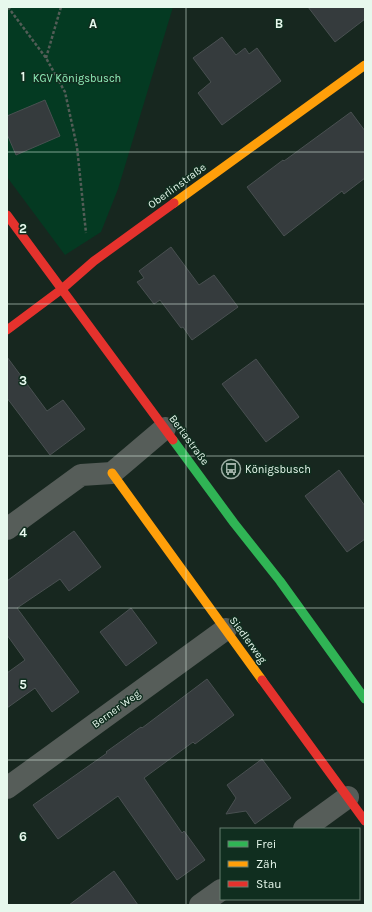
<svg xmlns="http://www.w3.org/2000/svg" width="372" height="912" viewBox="0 0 372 912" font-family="Karla,sans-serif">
  <rect width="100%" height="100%" fill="#17271f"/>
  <!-- green -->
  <path fill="#043a22" d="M7,7h166l-55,182 -17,43 -36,23 -58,-78z"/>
  <!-- building -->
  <path fill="#353b3d" stroke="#495051" d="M308,7h57v12l-30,23z
    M222,37l14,18 9,-7 4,6 8,-6 24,33 -59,44 -24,-32 13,-11 -18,-24z
    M45,100l15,36 -44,19 -9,-21v-18z
    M351,112l14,19v47l-21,16 -2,-3 -58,45 -37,-49 36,-27 1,1z
    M171,247l28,38 15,-10 24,32 -46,33 -9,-13 -2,1 -21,-28 -6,4 -17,-22 7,-4 -5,-7z
    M7,357l40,54 16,-11 22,29 -35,26 -43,-57z
    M256,359l43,58 -33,25 -44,-58z
    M339,470l26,36v33l-18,13 -42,-56z
    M74,531l27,36 -32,24 -9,-12 -43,29 62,84 -27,20 -17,-24 -28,20v-35l18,-13 -18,-25v-54z
    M131,608l26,35 -31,23 -26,-34z
    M207,679l27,36 -39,29 -2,-2 -49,36 38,55 2,-2 21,29 -28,20 -59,-84 -60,43 -25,-34 74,-52 -1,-1 35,-25 1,1z
    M262,759l29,39 -36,26 -9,-13 -20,3 10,-16 -9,-13z
    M114,871l24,34h-69z"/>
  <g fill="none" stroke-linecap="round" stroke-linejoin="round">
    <!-- path -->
    <path stroke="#535d57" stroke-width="2.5" stroke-dasharray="3 2" stroke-linecap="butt" d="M8,7l38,51 19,34 12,55 9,86
      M46,58l15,-51"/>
    <!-- street -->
    <path stroke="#565d59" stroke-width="22" d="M7,529l74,-54 31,-2 53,-45
      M7,788l219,-159
      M304,829l44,-32
      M200,905l21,-15"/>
    <!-- fast -->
    <path stroke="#30b455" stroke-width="9" d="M173,440l61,83 46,58 85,118"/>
    <!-- slow -->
    <path stroke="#ff9f0a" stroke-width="9" d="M174,203l191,-138
      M112,473l150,207"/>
    <!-- jam -->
    <path stroke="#e5322d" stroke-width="9" d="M7,215l166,225
      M7,330l55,-41 32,-28 80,-58
      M262,680l103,141"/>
  </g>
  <!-- grid -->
  <path fill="none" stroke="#e7f8ed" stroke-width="1" stroke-opacity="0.55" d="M186,7v898M7,152h358M7,304h358M7,456h358M7,608h358M7,760h358"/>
  <!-- icons -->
  <defs>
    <symbol id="bus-ring" viewBox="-11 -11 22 22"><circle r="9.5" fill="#102e1f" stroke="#9eafa5" stroke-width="1.5"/><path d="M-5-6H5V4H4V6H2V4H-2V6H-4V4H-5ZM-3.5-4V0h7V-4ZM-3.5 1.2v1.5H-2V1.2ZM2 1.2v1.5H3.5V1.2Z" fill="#9eafa5"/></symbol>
  </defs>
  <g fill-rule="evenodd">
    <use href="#bus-ring" x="220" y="458" width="22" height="22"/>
  </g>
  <g text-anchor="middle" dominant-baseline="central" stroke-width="3" stroke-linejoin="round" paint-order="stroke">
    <!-- park labels -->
    <g font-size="11" fill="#90efba" stroke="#102e1f">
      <text x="77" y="78">KGV Königsbusch</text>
    </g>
    <!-- street labels -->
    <g font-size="11" fill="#e7f8ed" stroke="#102e1f">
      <text transform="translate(177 186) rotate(-36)">Oberlinstraße</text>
      <text transform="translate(189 440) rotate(54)">Bertastraße</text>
      <text transform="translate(248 640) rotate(54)">Siedlerweg</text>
      <text transform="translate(116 709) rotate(-36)">Berner Weg</text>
    </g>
    <!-- poi labels -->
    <g font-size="11" fill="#e7f8ed" stroke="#102e1f" text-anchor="start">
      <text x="245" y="469">Königsbusch</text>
    </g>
  </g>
  <g font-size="13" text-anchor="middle" font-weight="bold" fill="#e7f8ed" stroke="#102e1f" stroke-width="3" stroke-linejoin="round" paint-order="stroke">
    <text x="93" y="28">A</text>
    <text x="279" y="28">B</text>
    <text x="23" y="81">1</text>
    <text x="23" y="233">2</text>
    <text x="23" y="385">3</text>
    <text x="23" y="537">4</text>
    <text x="23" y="689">5</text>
    <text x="23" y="841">6</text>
  </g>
  <!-- border -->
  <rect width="372" height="912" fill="none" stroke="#e7f8ed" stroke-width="16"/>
  <!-- legend -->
  <rect x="220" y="828" width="140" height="72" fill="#102e1f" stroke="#667f71"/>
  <rect x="228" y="841" width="20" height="6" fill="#30b455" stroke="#667f71"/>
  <text x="256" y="848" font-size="12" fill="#e7f8ed">Frei</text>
  <rect x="228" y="861" width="20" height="6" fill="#ff9f0a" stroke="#667f71"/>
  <text x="256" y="868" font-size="12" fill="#e7f8ed">Zäh</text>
  <rect x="228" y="881" width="20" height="6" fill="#e5322d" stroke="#667f71"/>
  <text x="256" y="888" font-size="12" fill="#e7f8ed">Stau</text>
</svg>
